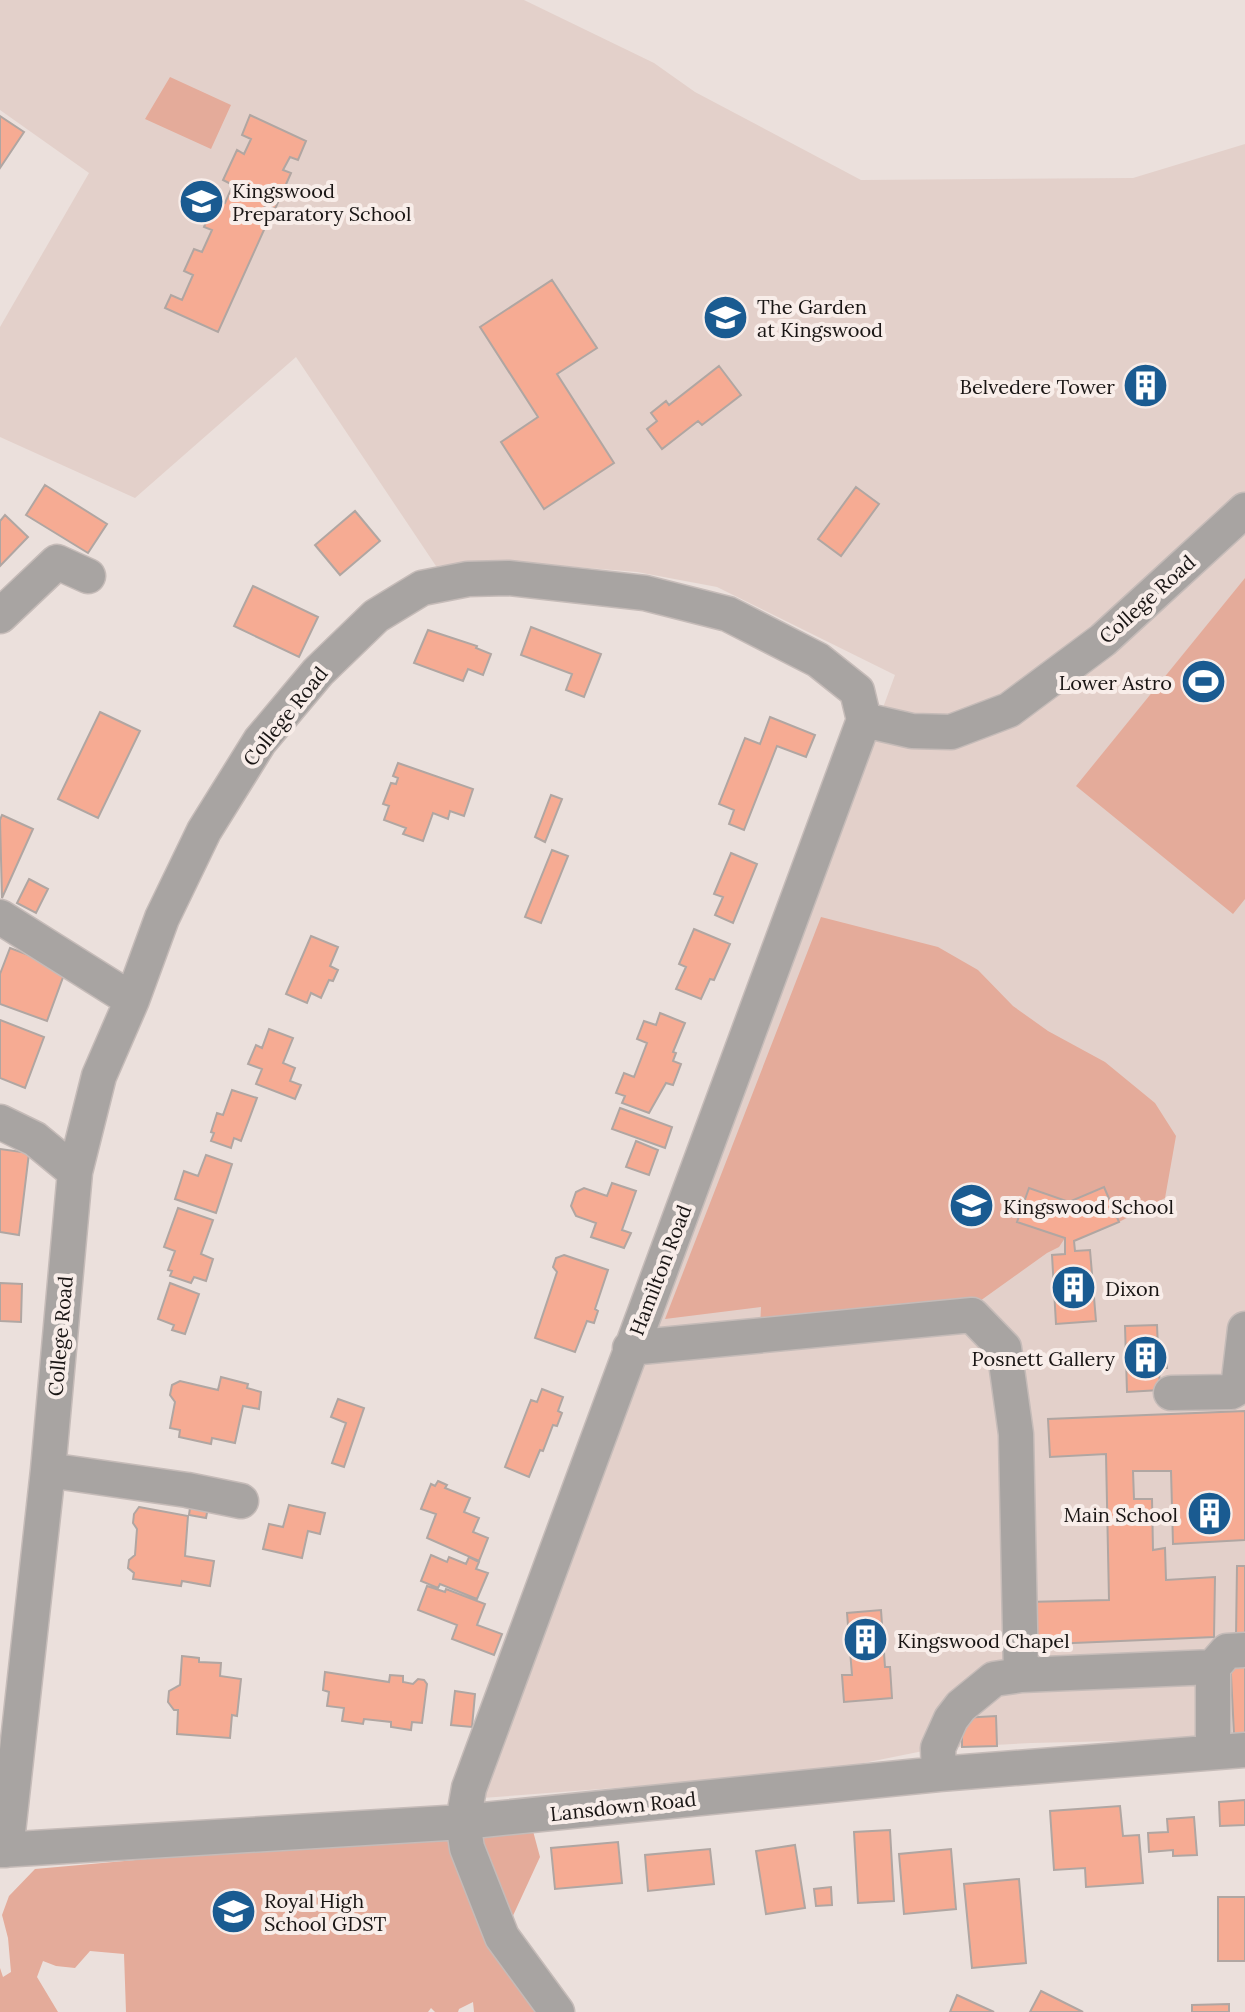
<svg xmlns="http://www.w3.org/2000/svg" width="1245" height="2012" viewBox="0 0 1245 2012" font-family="Lora,serif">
  <rect width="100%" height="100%" fill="#ebe0dc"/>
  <!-- built -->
  <path fill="#e3d0ca" d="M0,0h524l130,63 41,29 166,88 272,-2 112,-34v1594l-214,5 -93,5 -124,25 -332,25 413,-1123 -178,-88 -80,-15 -147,-12 -54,6 -140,-209 -161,141 -135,-61v-110l89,-154 -89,-63z"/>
  <!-- green -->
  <path fill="#e4ab9a" d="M170,77l61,28 -20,44 -66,-30z
    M1245,578v321l-12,15 -157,-128z
    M821,917l117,30 40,23 35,36 35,25 57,31 50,41 21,33 -11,62 -46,24 -50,-20 -51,20 47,16 -6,9 -12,6 -81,58 -206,18 1,-22 -96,12z
    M517,1826l16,5 7,26 -29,63 59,92h-96l-1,-10 -14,7 -1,3h-23l-4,-4 -3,4h-302l-2,-58 -34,-3 -15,17 -19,-2 -13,-5 -6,16 21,35h-58v-44l3,9 8,-5 -3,-34 -6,-23 7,-19 26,-27z"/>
  <!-- building -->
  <path fill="#f6ab93" stroke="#b0a6a2" stroke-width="2" d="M250,115l56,26 -8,19 -8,-3 -7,13 8,3 -16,36 -9,-5 -6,13 8,4 -50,111 -53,-24 6,-13 11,5 11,-25 -9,-4 10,-22 8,3 10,-22 -8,-3 12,-28 9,4 8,-18 -10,-5 14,-30 7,4 7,-15 -9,-4z
    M0,116l24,16 -24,36z
    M552,280l45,68 -40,26 57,89 -70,46 -43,-67 37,-25 -58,-90z
    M719,366l22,29 -39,30 -4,-4 -36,28 -15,-20 10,-8 -6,-8 15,-12 3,4z
    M1150,375l7,14 -15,8 -7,-15z
    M45,485l62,39 -19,29 -62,-38z
    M856,487l23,17 -38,52 -23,-17z
    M355,511l25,30 -40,34 -25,-30z
    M5,515l23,22 -28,29v-45z
    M253,586l65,31 -19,40 -65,-31z
    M531,627l70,27 -17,43 -18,-7 6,-16 -51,-19z
    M428,630l49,16 -1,2 15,6 -8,21 -15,-6 -5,12 -49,-18z
    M100,712l40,19 -42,87 -40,-19z
    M770,717l45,18 -9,22 -29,-11 -33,84 -15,-6 5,-14 -15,-6 26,-66 15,6z
    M398,763l75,26 -9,27 -14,-5 -2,8 -15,-6 -10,28 -20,-7 3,-6 -22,-8 5,-14 -6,-2 8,-21 5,1 2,-6 -5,-2z
    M551,795l11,4 -17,43 -10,-5z
    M2,815l31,14 -31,69 -2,-78z
    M552,850l16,6 -27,67 -16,-6z
    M731,853l26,11 -24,59 -18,-8 8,-18 -9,-3z
    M29,879l19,10 -12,24 -19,-10z
    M694,929l36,15 -16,36 -4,-1 -9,20 -25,-10 10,-22 -7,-3z
    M311,936l27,11 -8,19 8,4 -5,11 -4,-1 -8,18 -10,-5 -4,10 -21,-9z
    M10,948l56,21 -19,52 -47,-17v-30z
    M660,1013l25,10 -12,29 3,1 -3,8 8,3 -8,21 -7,-2 -17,30 -27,-10 3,-7 -9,-3 8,-20 10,4 13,-34 -10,-4 7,-18 12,4z
    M0,1020l44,17 -19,51 -25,-10z
    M269,1029l24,9 -10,25 12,5 -5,13 11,4 -6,14 -39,-15 6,-15 -14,-5 8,-19 6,3z
    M232,1090l25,8 -16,43 -7,-3 -3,10 -20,-7 3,-8 -3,-1 6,-19 6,2z
    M620,1108l52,19 -7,21 -53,-19z
    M636,1141l22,9 -9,25 -23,-8z
    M0,1149l29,4 -10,82 -19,-3z
    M206,1155l26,9 -16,49 -41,-14 9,-28 14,5z
    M612,1183l24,8 -14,39 9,3 -7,15 -33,-11 5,-14 -20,-7 -5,-10 5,-14 8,-4 23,8z
    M1104,1187l15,35 -45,19 1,10 15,-1 6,71 -40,3 -4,-69 13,-1v-16l-48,-16 12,-34 40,14z
    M178,1208l35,12 -12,34 12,5 -7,22 -12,-4 -3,6 -21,-7 2,-5 -4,-1 7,-19 -11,-4z
    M564,1255l44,15 -13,39 3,2 -4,12 -7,-2 -12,31 -40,-14 22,-66 -4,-5 3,-9z
    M0,1283l22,1 -1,38 -21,-1z
    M170,1283l29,11 -14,40 -13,-4 2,-5 -16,-6z
    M1157,1325l1,24h8l1,19h-8l1,22 -33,2 -2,-66z
    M221,1377l27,7 -1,4 14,4 -2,17 -16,-3 -8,37 -23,-5 -1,6 -32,-7 1,-7 -10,-2 5,-26 -5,-7 2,-10 8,-4 38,9z
    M542,1389l21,8 -5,14 4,2 -5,13 -4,-1 -10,26 -3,-1 -11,27 -24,-10 26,-67 6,2z
    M338,1399l26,9 -20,59 -12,-4 14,-40 -15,-6z
    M1245,1411v129l-72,4 -2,-73h-38l1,28h18l1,51 12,-2 1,32 49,-3 -1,60 -187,8v-43l82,-2 -3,-146 -56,3 -2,-38z
    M438,1481l9,4 -2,3 25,10 -6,14 15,6 -6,14 15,6 -9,23 -52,-23 9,-24 -15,-5 10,-25 4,2z
    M192,1494l18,3 -4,21 -17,-3z
    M289,1505l36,8 -5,21 -12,-3 -6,27 -39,-9 6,-25 14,3z
    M139,1507l49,9 -3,40 29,5 -4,25 -28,-5 -1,5 -48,-7 1,-6 -6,-5 1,-8 6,-5 2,-26 -4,-6 1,-9z
    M431,1555l16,7 2,-5 17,7 3,-7 10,5 -3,7 12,4 -11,26 -37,-15 -2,4 -17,-7z
    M1237,1566h8v71h-9z
    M427,1586l18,6 1,-3 39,15 -8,21 25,9 -8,21 -42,-16 5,-14 -39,-15z
    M881,1610l4,57h5l2,31 -48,4 -2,-27h10l-5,-62z
    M1245,1655v78l-11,1 -4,-78z
    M182,1656l17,2v4l22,1 -1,13 21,3 -4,37 -5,-1 -2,23 -53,-4 1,-24h-4l-6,-8 1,-11 11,-6z
    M325,1672l64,10 1,-7 13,1v6l10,2 5,-5 6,1 3,4 -5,39 -10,-1 -1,8 -20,-3v-5l-27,-3 -1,5 -21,-3 2,-13 -17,-2 2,-14 -6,-2z
    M455,1691l20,3 -3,33 -21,-2z
    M996,1716l1,30 -35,1v-29z
    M1245,1800v25l-25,1 -1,-24z
    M1120,1806l3,30 16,-1 4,48 -57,4 -1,-19 -31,2 -4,-59z
    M1194,1817l3,38 -24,1v-6l-24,2 -1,-19 20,-1 -1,-13z
    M890,1830l4,71 -36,2 -4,-71z
    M618,1842l4,41 -67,6 -4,-41z
    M795,1845l10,63 -39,6 -10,-63z
    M710,1849l4,35 -66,7 -3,-36z
    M951,1849l5,60 -52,5 -5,-60z
    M1019,1879l7,84 -54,5 -8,-84z
    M831,1887l1,18 -16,1 -2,-17z
    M1218,1897h27v64h-27z
    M1041,1991l42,21h-53z
    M957,1995l37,17h-44z
    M1229,2004v8h-37v-7z"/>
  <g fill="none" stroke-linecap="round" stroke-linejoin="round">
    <defs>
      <path id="minor" d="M0,616l57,-54 31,14
        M864,720l48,11 39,1 58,-22 94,-70 142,-130
        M0,917l132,83
        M0,1122l35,17 40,33
        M630,1348l342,-33 32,33 12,86 5,241
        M1171,1393l60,-1 7,-4 7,-59
        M48,1470l139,20 54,11
        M1213,1667l14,-16 18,-1
        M939,1774l-1,-26 13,-29 10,-13 33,-27 27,-4 192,-8v70l3,14
        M0,1850l463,-28 476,-48 306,-24
        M6,1850l42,-380 27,-298 24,-96 33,-76 30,-82 42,-87 56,-90 58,-69 58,-56 46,-28 46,-9 40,-1 137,15 83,21 90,46 39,31 7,29
        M557,2012l-55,-75 -35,-89 -4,-26 6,-34 395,-1068"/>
    </defs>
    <!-- minor casing -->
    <use href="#minor" stroke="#c5bbb8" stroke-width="37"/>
    <!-- minor -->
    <use href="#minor" stroke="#a8a4a2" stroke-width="34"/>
  </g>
  <!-- icons -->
  <defs>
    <symbol id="school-disc" viewBox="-11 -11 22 22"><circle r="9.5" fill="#1a5b91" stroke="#f8ede9"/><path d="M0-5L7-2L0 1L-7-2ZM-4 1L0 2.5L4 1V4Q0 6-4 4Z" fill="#fff"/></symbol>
    <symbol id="building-disc" viewBox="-11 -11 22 22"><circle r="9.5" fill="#1a5b91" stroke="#f8ede9"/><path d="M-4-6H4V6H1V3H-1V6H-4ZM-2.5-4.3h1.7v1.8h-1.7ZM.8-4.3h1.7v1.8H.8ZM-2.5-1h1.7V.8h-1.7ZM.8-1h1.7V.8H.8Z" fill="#fff"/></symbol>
    <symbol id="stadium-disc" viewBox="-11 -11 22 22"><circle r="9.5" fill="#1a5b91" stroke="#f8ede9"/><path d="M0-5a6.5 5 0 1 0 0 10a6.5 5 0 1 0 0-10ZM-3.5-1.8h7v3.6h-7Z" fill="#fff"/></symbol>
  </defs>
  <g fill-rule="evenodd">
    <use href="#school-disc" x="176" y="176" width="51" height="51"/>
    <use href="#school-disc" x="700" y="292" width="51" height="51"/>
    <use href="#building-disc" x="1120" y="360" width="51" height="51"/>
    <use href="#stadium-disc" x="1178" y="656" width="51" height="51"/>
    <use href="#school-disc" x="946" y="1180" width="51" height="51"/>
    <use href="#building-disc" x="1048" y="1262" width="51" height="51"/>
    <use href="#building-disc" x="1120" y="1332" width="51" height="51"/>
    <use href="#building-disc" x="1184" y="1488" width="51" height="51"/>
    <use href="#building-disc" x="840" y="1614" width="51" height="51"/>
    <use href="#school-disc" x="208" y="1886" width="51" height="51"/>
  </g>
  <g text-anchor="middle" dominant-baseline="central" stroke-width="8" stroke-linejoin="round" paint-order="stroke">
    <!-- poi labels -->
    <g font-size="20" fill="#191514" stroke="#f8ede9" text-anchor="start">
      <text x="232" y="190">Kingswood<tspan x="232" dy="23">Preparatory School</tspan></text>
      <text x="757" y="306">The Garden<tspan x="757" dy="23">at Kingswood</tspan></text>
      <text x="1115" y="386" text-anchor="end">Belvedere Tower</text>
      <text x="1172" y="682" text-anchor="end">Lower Astro</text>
      <text x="1003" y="1206">Kingswood School</text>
      <text x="1105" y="1288">Dixon</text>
      <text x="1115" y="1358" text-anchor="end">Posnett Gallery</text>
      <text x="1178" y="1514" text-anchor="end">Main School</text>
      <text x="897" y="1640">Kingswood Chapel</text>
      <text x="264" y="1900">Royal High<tspan x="264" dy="23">School GDST</tspan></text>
    </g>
    <!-- street labels -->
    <g font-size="20" fill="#191514" stroke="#f8ede9">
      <text transform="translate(1147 599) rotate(-42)">College Road</text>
      <text transform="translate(285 716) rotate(-51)">College Road</text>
      <text transform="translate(660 1270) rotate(-69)">Hamilton Road</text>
      <text transform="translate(60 1336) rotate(-85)">College Road</text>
      <text transform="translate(623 1806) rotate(-6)">Lansdown Road</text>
    </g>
  </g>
</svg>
